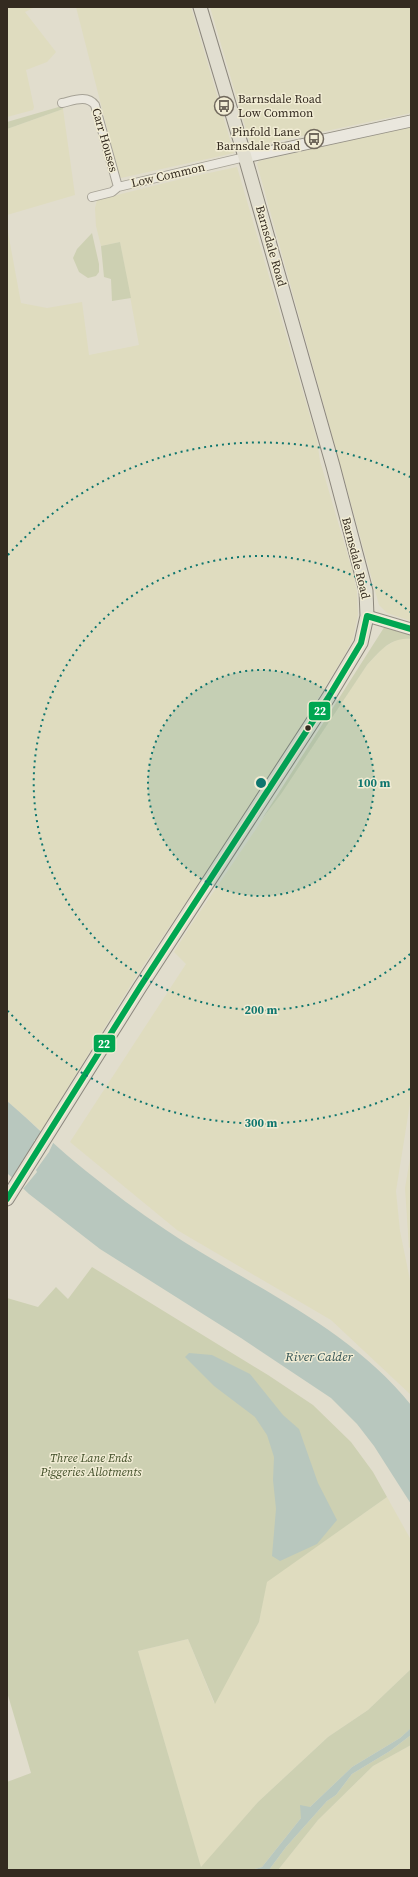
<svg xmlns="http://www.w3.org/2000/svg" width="418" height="1877" viewBox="0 0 418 1877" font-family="'Source Serif 4',serif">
  <rect width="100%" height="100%" fill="#e1ddcd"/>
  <!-- farmland -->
  <path fill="#dfdcbf" d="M7,7h28l-10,5 31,40 -9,10 -21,8 8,37 -1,3 -26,7z
    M76,7h115l43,146 -113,25 -2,-3z
    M210,7h201v106l-156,33 -5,-3z
    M63,109l12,86 -68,20v-86z
    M411,127v494l-24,-8 -8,-8 -122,-441 2,-3z
    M237,167l80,273 3,21 33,112 4,19 1,23 -5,24 -9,17 -71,116 -136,203 -96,156 -34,-30v-874l14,76 26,5 35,-6 7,53 50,-10 -19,-103 -19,4 -5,-20 -1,-18 2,-8 84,-21z
    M405,638l6,1v458l-15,94 4,40 11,54v110l-80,-75 -154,-90 -107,-88 116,-178 -12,-12 17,-27 176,-260 16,-17 15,-9z
    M411,1153v94l-2,1 -4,-60z
    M387,1497l24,43v129l-43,41 -40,27 -70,65 -57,66 -63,-217 50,-12 26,64 45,-81 7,-40z
    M411,1745v125h-133l40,-50 55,-54z"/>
  <!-- green -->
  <path fill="#cdd0b2" d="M62,106l1,3 -56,20v-7z
    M92,233l7,31v8l-3,4 -8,2 -9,-6 -6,-14 4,-9z
    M120,242l11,56 -19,3 -1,-22 -7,-2 -3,-31z
    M385,626l26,9v4c-20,-3 -32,13 -44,26l-86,129 -19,25z
    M92,1267l176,108 45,30 38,37 22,30 14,25 -120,85 -8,40 -44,82 -27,-65 -50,12 63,216 57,-65 70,-65 40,-27 43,-41v59l-11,10 -48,29 -42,40h-5l-4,11 -39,49 -11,3h-244v-88l24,-9 -24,-81v-394l31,9 18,-20 12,12z
    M411,1735v10l-38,21 -55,54 -40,50h-9l17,-23 41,-46 9,-6 16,-21 38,-23z"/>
  <!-- water -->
  <path fill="#b8c7be" d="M7,1101c27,23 51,48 79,70 26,21 53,41 80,59 83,56 181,95 245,175v99l-37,-58 -17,-22 -26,-26 -90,-60 -141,-89 -71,-55 -22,-21z
    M189,1353l23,2 38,19 33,41 16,14 19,54 19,37 -20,24 -37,17 -8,-5 4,-47 -3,-29 1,-23 -7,-22 -12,-18 -41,-31 -29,-29z
    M411,1728v7l-21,16 -38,23 -16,21 -9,6 -41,46 -17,23h-18l11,-3 39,-49 -1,-13 10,2 42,-40 48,-29z"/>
  <!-- pier -->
  <path fill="#e1ddcd" d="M43,1130l11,11 -5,11 -13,18 1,2 -15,18 -11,-10 12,-18 -1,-2h2l11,-18 -1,-2h3z"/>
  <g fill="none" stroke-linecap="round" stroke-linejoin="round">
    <defs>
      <path id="street" d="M62,103c10,-2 25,-9 33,2l23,82
        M92,197l20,-5 6,-5 127,-30"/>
      <path id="secondary" d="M245,157l166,-36
        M367,616l44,13"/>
      <path id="primary" d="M7,1199l133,-212 188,-289 33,-55 6,-27 -1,-25 -33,-125 -88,-309 -45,-150"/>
    </defs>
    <!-- street casing -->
    <use href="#street" stroke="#a6a296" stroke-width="10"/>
    <!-- secondary casing -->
    <use href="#secondary" stroke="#969286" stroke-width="13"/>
    <!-- primary casing -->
    <use href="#primary" stroke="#8c877d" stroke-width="15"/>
    <!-- street -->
    <use href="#street" stroke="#eae7de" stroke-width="8"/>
    <!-- secondary -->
    <use href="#secondary" stroke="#eae7de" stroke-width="11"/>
    <!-- primary -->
    <use href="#primary" stroke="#e1ded0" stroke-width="13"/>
    <defs>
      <path id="bus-1" d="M7,1199l133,-212 188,-289 33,-55 6,-27 44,13"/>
    </defs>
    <!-- bus-1 casing -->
    <use href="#bus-1" stroke="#f1ecd4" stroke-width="9"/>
    <!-- bus-1 -->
    <use href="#bus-1" stroke="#00a651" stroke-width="6"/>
  </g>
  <!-- distance rings -->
  <circle cx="261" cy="783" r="113" fill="#0f766e" fill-opacity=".12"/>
  <g fill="none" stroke="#0f766e" stroke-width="2" stroke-dasharray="2 4">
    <circle cx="261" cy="783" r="113"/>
    <path d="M410 954A227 227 0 1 1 410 612"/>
    <path d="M410 1089A340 340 0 0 1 8 1011M8 555A340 340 0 0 1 410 477"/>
  </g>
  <!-- icons -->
  <defs>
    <symbol id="bus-ring" viewBox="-11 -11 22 22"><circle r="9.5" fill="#f1ecd4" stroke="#71695d" stroke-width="1.5"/><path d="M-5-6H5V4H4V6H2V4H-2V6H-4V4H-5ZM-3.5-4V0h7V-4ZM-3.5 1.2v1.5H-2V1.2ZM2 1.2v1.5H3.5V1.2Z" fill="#71695d"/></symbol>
  </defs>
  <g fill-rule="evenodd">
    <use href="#bus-ring" x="213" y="95" width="22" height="22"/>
    <use href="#bus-ring" x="303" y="128" width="22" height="22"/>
  </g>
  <!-- markers -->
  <circle fill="#342b20" stroke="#f1ecd4" stroke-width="1.5" cx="308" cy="728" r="3.5"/>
  <g text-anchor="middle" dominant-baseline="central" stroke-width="3" stroke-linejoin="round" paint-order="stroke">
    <!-- poi labels -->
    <g font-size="12" fill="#342b20" stroke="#f1ecd4" text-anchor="start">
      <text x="238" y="99">Barnsdale Road<tspan x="238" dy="14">Low Common</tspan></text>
      <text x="300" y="132" text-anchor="end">Pinfold Lane<tspan x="300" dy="14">Barnsdale Road</tspan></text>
    </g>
    <!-- street labels -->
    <g font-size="12" fill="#342b20" stroke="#f1ecd4">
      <text transform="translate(105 140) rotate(74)">Carr Houses</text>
      <text transform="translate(168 175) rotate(-13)">Low Common</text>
      <text transform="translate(271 246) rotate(74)">Barnsdale Road</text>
      <text transform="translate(356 558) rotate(76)">Barnsdale Road</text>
    </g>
    <!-- park labels -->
    <g font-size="12" font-style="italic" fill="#414e28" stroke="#f1ecd4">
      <text x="91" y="1458">Three Lane Ends<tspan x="91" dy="14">Piggeries Allotments</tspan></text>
    </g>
    <!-- water labels -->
    <g font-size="13" font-style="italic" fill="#305152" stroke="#f1ecd4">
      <text x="319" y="1356">River Calder</text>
    </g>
  </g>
  <circle cx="261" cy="783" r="6" fill="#0f766e" stroke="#f1ecd4" stroke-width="2"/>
  <g font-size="12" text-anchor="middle" font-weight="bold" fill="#0f766e" stroke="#f1ecd4" stroke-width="3" stroke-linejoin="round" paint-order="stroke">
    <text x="374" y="787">100 m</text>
    <text x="261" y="1014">200 m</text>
    <text x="261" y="1127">300 m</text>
  </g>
  <g stroke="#f1ecd4" stroke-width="1.5">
    <rect x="308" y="701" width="23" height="20" rx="4" fill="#00a651"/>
    <rect x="93" y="1034" width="23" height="19" rx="4" fill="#00a651"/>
  </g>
  <g font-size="11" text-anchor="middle" font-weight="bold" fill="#fff">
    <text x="320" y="715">22</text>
    <text x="104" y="1048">22</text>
  </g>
  <!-- border -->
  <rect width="418" height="1877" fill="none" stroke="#342b20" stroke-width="16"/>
</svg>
